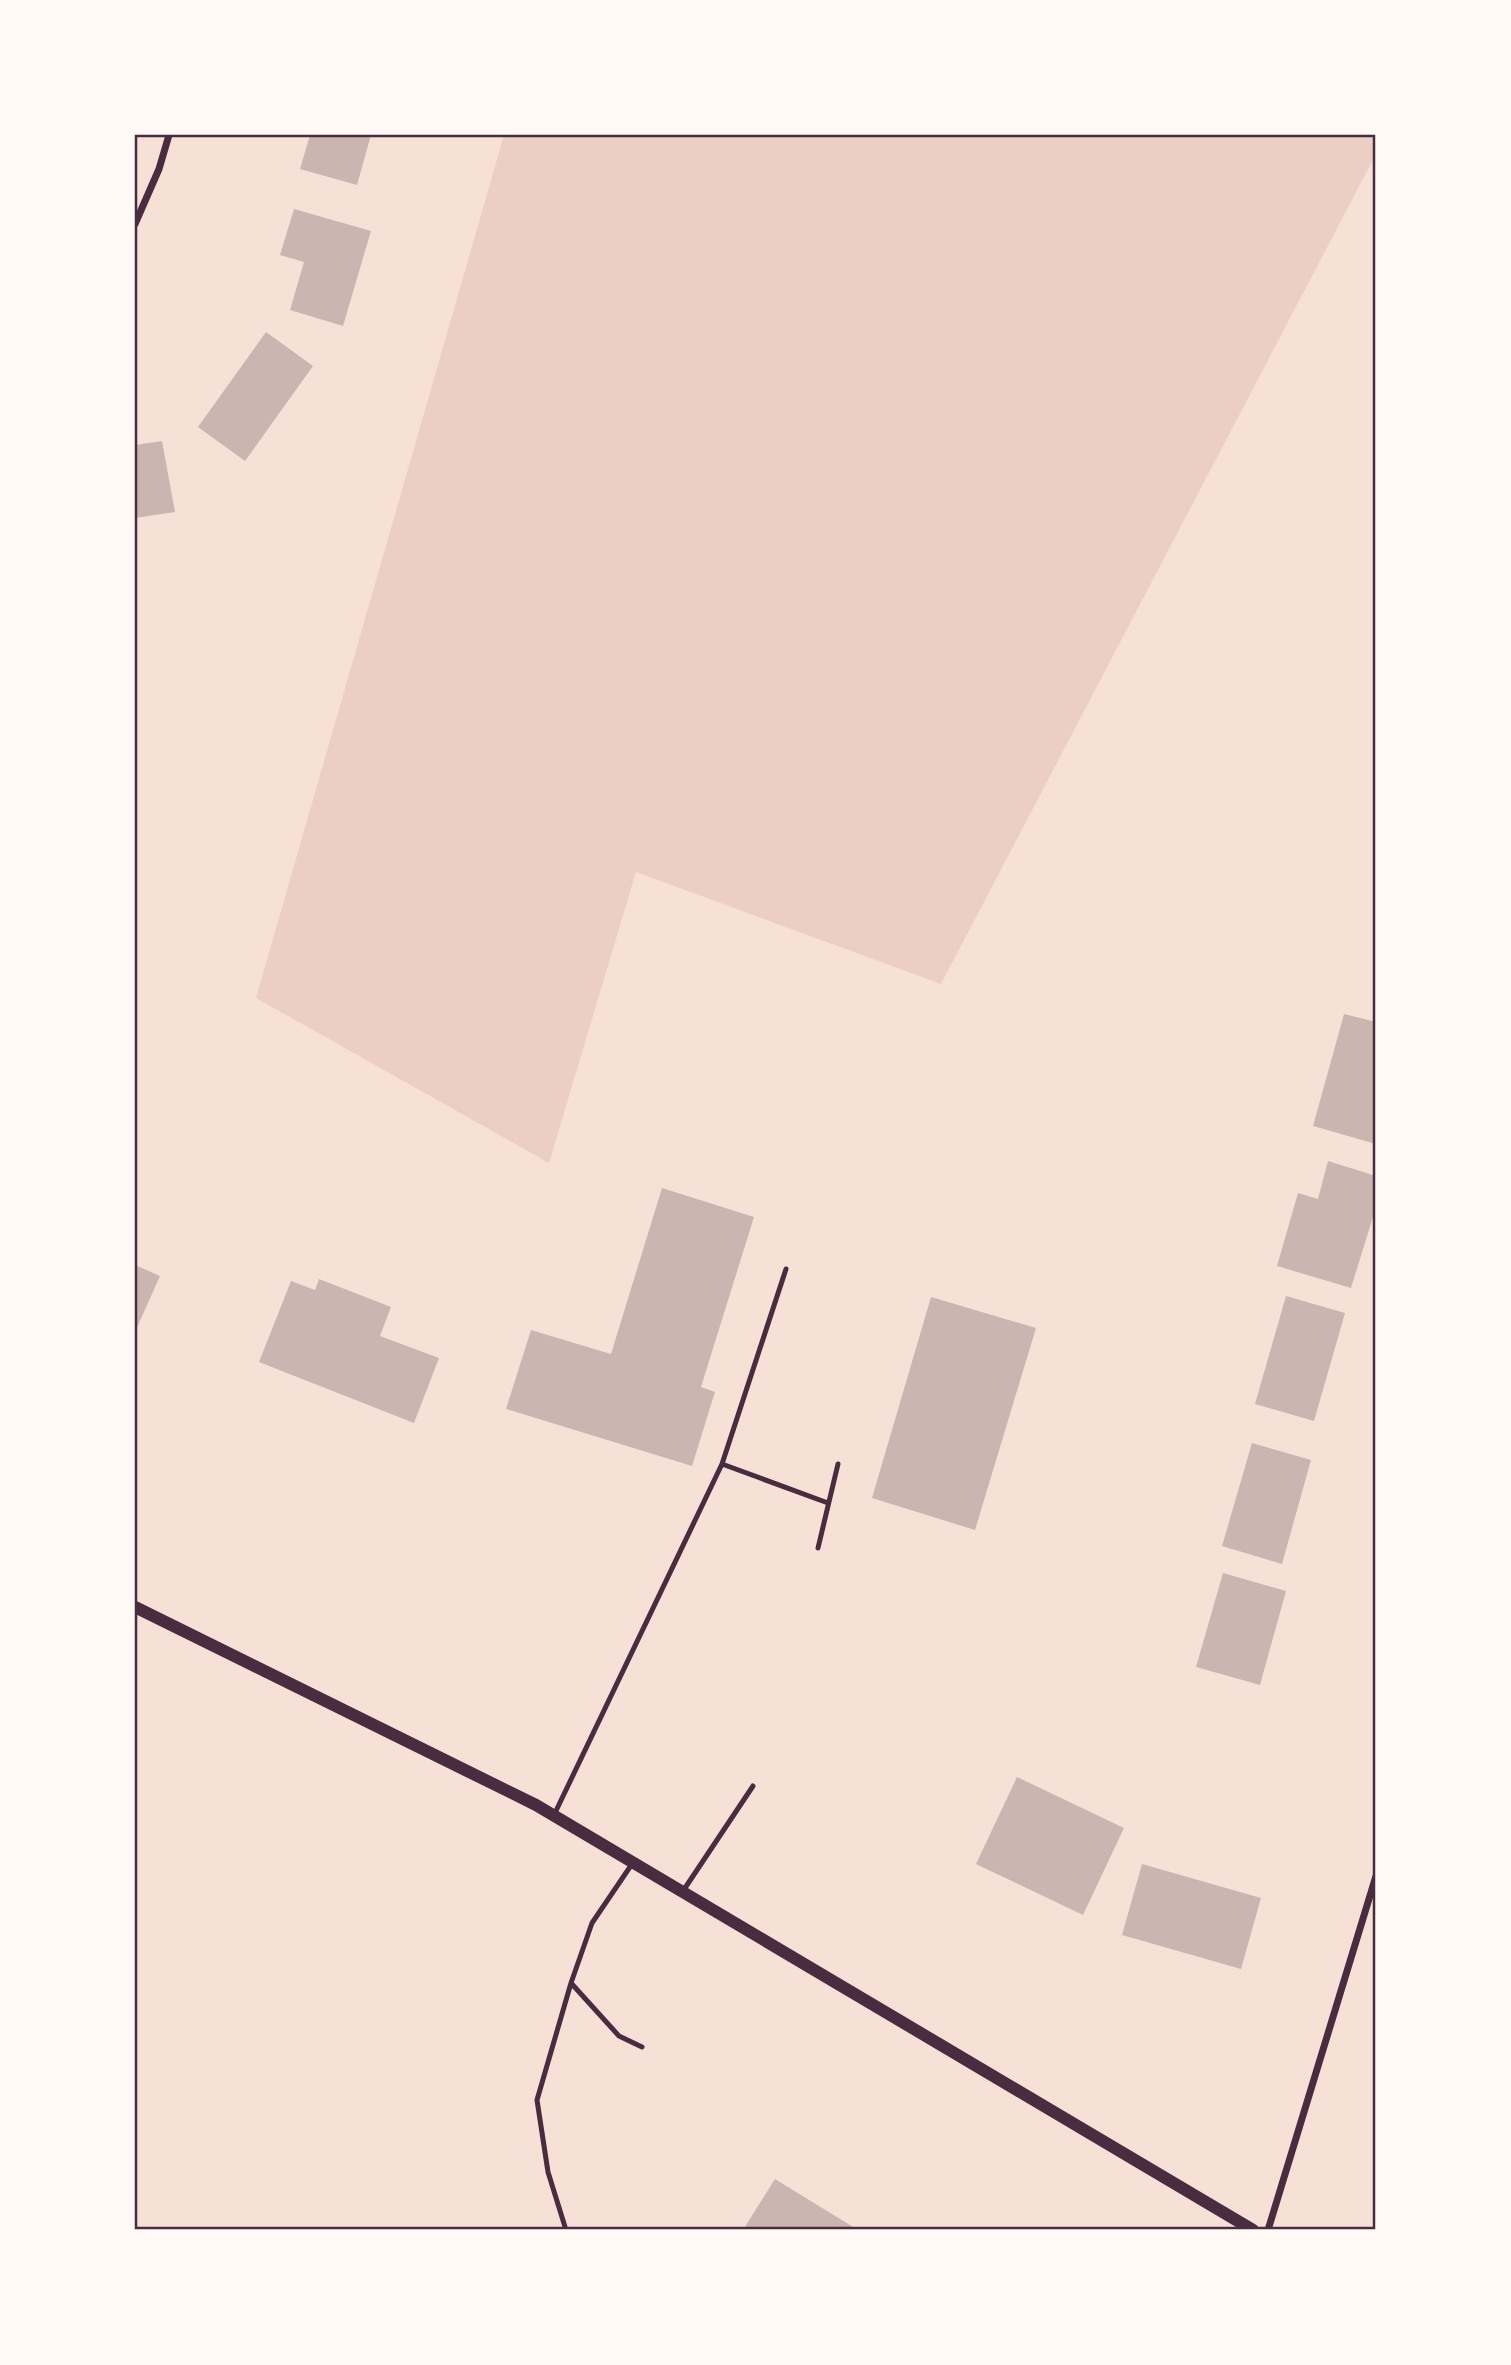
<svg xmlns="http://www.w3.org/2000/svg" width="1511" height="2365" viewBox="0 0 1511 2365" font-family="'Archivo Narrow',sans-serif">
  <rect width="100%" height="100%" fill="#f7e1d7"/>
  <!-- green -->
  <path fill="#ebcfc5" d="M504,135h872v19l-435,830 -305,-112 -87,291 -293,-165z"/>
  <!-- building -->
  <path fill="#ccb4b1" d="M310,135h61l-14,50 -57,-16z
    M294,209l77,22 -28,95 -53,-16 14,-48 -24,-7z
    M266,332l47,34 -68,95 -47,-34z
    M162,441l13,71 -40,6v-73z
    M1344,1014l32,8v122l-63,-18z
    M1328,1161l48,15v31l-25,81 -74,-22 21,-73 20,6z
    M662,1188l92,29 -53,170 14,5 -23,74 -186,-57 25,-79 80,24z
    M135,1265l25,11 -25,56z
    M319,1279l72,28 -11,29 59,22 -25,65 -155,-61 32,-81 24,9z
    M1286,1296l59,17 -31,108 -59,-17z
    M931,1297l105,31 -61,202 -103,-32z
    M1252,1443l59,17 -29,104 -60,-18z
    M1223,1573l63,18 -26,94 -64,-18z
    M1017,1777l107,51 -41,87 -107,-51z
    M1142,1864l119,34 -20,71 -119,-34z
    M775,2179l83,51h-115z"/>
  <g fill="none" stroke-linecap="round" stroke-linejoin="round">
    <!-- service -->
    <path stroke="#4a2c40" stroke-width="5" d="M786,1269l-64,195 106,39
      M818,1548l20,-84
      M554,1815l168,-351
      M632,1864l-40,59 -21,60 48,53 23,11
      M683,1891l70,-105
      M566,2230l-18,-58 -11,-72 34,-117"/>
    <!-- minor -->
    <path stroke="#4a2c40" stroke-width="7" d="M135,224l24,-55 10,-34
      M1268,2230l108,-354"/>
    <!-- tertiary -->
    <path stroke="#4a2c40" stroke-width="12" d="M135,1607l401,198 717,425"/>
  </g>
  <!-- border -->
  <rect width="1511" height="2365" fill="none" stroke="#fffaf5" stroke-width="273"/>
  <rect x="136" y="136" width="1238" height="2092" fill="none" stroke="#4a2c40" stroke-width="2.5"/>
</svg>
